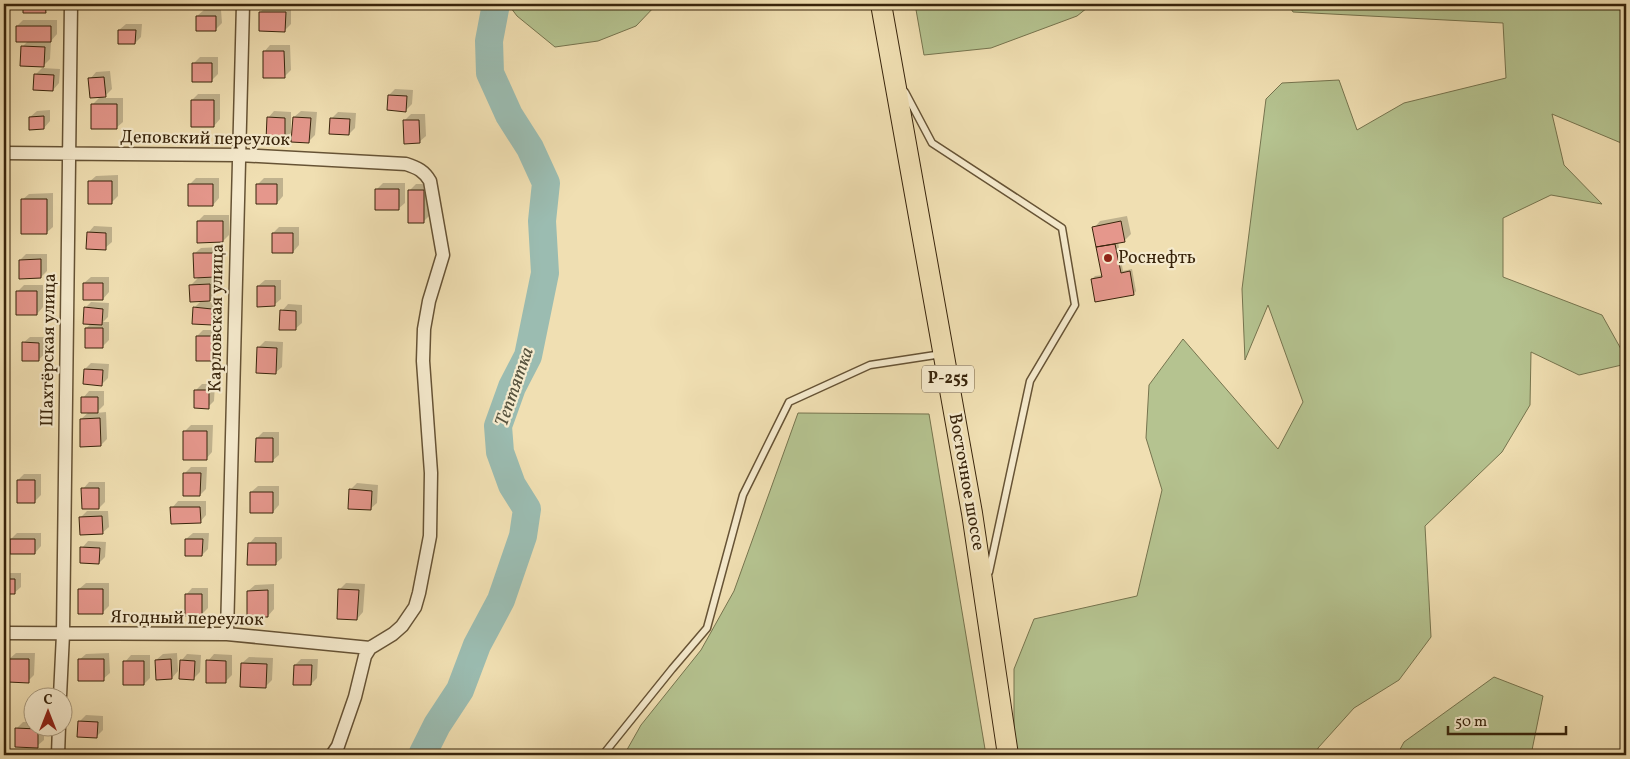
<svg xmlns="http://www.w3.org/2000/svg" width="1630" height="759" viewBox="0 0 1630 759" font-family="Vollkorn,serif">
  <rect width="100%" height="100%" fill="#f0dfb2"/>
  <filter id="stains"><feTurbulence type="fractalNoise" baseFrequency=".004" numOctaves="4"/><feColorMatrix values="0 0 0 0 .2 0 0 0 0 .09 0 0 0 0 .02 0 0 0 .5 -.17"/></filter>
  <radialGradient id="worn" r=".72"><stop offset=".6" stop-color="#630" stop-opacity="0"/><stop offset="1" stop-color="#630" stop-opacity=".3"/></radialGradient>
  <!-- green -->
  <path fill="#b5c390" stroke="#76744e" d="M508,4h149l-21,22 -38,15 -43,6 -38,-31z
    M915,4h177l-15,12 -86,32 -67,7z
    M1288,4h338v141l-74,-31 12,51 38,39 -51,-9 -48,23v59l99,38 24,43v6l-47,11 -48,-23 -1,53 -28,47 -77,74 6,111 -32,43 -45,28 -36,40 -1,7h-303v-86l20,-50 103,-23 25,-106 -16,-52 3,-53 34,-46 95,110 25,-47 -35,-97 -23,55 -3,-71 24,-190 16,-16 57,-3 18,50 47,-27 102,-25 -3,-55 -210,-11z
    M798,413l131,1 57,341h-362l17,-30 60,-75 33,-59z
    M1494,677l49,19 -12,59h-134l7,-13z"/>
  <!-- shadow -->
  <path fill="#0003" d="M24,4h28v1l-7,7h-21z
    M267,6h24v18l-6,6 -25,-18z
    M204,10h17l1,13 -7,7 -18,-14z
    M23,20h34v14l-6,7 -1,18 -6,6 -22,-18 6,-6 -11,-15z
    M126,24h16l-1,13 -6,6 -16,-13z
    M270,45h20l1,25 -7,7 -20,-25z
    M200,57h18v17l-7,7 -17,-18z
    M42,68l18,1 -1,14 -6,7 -18,-15z
    M110,71l2,18 -9,9h20v24l-7,6 -23,-24 8,-8 -11,-17 6,-7z
    M395,89l18,1 -1,14 -6,6 -17,-15z
    M198,94h22v25l-6,7 -22,-26z
    M50,110v11l-6,7 -14,-11 7,-6z
    M274,111l17,1v21l-7,6 -16,-21z
    M301,111l16,1 -2,23 -7,7 -15,-2 1,-23z
    M338,112l18,1 -1,15 -6,6 -18,-15z
    M411,114h14l1,22 -7,6 -14,-22z
    M118,175v21l-6,6 -23,-20 7,-6z
    M196,178h23v20l-6,7 -23,-21z
    M264,178h19v18l-6,7 -19,-19z
    M383,183h22v20l-7,6 -22,-19z
    M416,184h14v31l-6,6 -15,-30z
    M53,193v34l-7,6 -24,-33 7,-6z
    M204,215h25v20l-6,6 -25,-20z
    M1127,216l4,18 -7,7 -6,1 5,29 9,-2 4,22 -2,3 -42,-15 3,-3 8,-1 -9,-47 6,-7z
    M94,226l18,1v15l-7,6 -17,-15z
    M279,227h20v18l-6,7 -20,-19z
    M220,247l1,23 -9,8h4v16l-8,8 10,1v14l-7,6 -17,-15 8,-8 -11,-15 8,-8 -5,-23 7,-6z
    M26,254h21v17l-6,6 -21,-17z
    M91,277h18v15l-6,7 -19,-16z
    M265,280h16v19l-7,6 -16,-19z
    M24,285h19v22l-6,7 -20,-22z
    M91,302l18,1 -1,14 -5,5h6v18l-6,6 -17,-18 6,-5 -7,-15z
    M288,304l14,1v18l-7,6 -13,-18z
    M203,330h15v24l-7,6 -14,-24z
    M30,337h15v17l-7,6 -15,-17z
    M265,341l18,1 -1,25 -7,6 -16,-26z
    M91,363l18,1 -1,14 -6,6 -17,-15z
    M202,384h13l-1,17 -6,6 -12,-17z
    M89,391h15v14l-8,8 10,-1 1,27 -6,6 -20,-26 8,-7 -6,-14z
    M191,425h22l-1,27 -6,7 -22,-27z
    M263,432h16v23l-7,6 -15,-23z
    M191,467h16l-1,22 -6,6 -15,-22z
    M24,474h17v21l-7,7 -16,-22z
    M89,482h16v20l-6,6 -16,-19z
    M357,483l21,2 -1,18 -7,6 -20,-19z
    M258,486h21v19l-6,7 -22,-20z
    M178,501h28v14l-6,7 -28,-14z
    M87,511h21l1,16 -7,6 -21,-16z
    M17,533h24v13l-6,7 -24,-14z
    M193,533h16l-1,16 -6,6 -16,-16z
    M255,537h27v21l-7,6 -26,-20z
    M88,541l18,1 -1,15 -6,6 -17,-15z
    M9,573h12v14l-7,6h-10v-15z
    M86,583h23v23l-7,7 -23,-24z
    M346,583l19,1 -2,28 -6,7 -18,-29z
    M274,584v25l-6,7 -20,-25 7,-6z
    M192,588h16v20l-6,6 -16,-19z
    M16,653h19l-1,22 -6,6 -19,-22z
    M109,653l1,20 -7,6 -24,-19 7,-6z
    M177,653l1,18 -6,7 -16,-18 7,-6z
    M187,654l14,1 -1,17 -6,6 -13,-17z
    M214,654l18,1v20l-7,7 -17,-21z
    M131,655h19v23l-6,6 -19,-22z
    M249,657l24,1 -1,22 -7,7 -23,-24z
    M301,659h17l-1,19 -6,6 -16,-19z
    M86,715l17,1v14l-7,7 -17,-15z
    M23,722h9v4h12v14l-7,6 -21,-17z
    M82,754h19v1h-19z"/>
  <g fill="none" stroke-linecap="round" stroke-linejoin="round">
    <!-- river -->
    <path stroke="#9bbcb1" stroke-width="28" d="M422,755l15,-30 23,-35 17,-45 24,-45 22,-64 4,-27 -15,-24 -12,-33 -2,-26 14,-39 16,-31 17,-83 -3,-52 4,-38 -16,-35 -21,-33 -19,-42 -1,-32 7,-37"/>
  </g>
  <!-- building -->
  <path fill="#e5978c" stroke="#38240b" d="M23,4h22l1,9h-23z
    M259,12h27l-1,20 -26,-1z
    M196,16h20v15h-20z
    M16,26h35v16h-35z
    M118,30h18l-1,14h-17z
    M21,46l24,1 -1,20 -24,-1z
    M263,51h21l1,27h-22z
    M192,63h20v19h-20z
    M34,74l20,1 -1,16 -20,-1z
    M104,77l2,20 -16,1 -2,-20z
    M388,95l19,1 -1,16 -19,-2z
    M191,100h23v27h-23z
    M91,104h26v25h-26z
    M44,116v13l-15,1v-13z
    M267,117l18,1v22h-19z
    M293,117l18,1 -2,25 -18,-1z
    M330,118l20,1 -1,16 -20,-1z
    M403,120h16l1,23 -16,1z
    M88,181h24v23h-24z
    M188,184h25v22h-25z
    M256,184h21v20h-21z
    M375,189h24v21h-24z
    M408,190h16v33h-16z
    M21,199h26v35h-26z
    M197,221h26v21l-26,1z
    M1121,221l4,21 -29,5 -4,-20z
    M87,232l19,1v17l-20,-1z
    M272,233h21v20h-21z
    M1115,244l6,29 9,-2 4,24 -39,7 -4,-23 11,-2 -6,-30z
    M193,253h21l1,24 -21,1z
    M41,259v19l-22,1v-19z
    M83,283h20v17h-20z
    M210,284v17l-20,1 -1,-17z
    M257,286h18v20l-18,1z
    M16,291h21v24h-21z
    M84,307l19,2 -1,16 -19,-1z
    M193,307l19,2v16l-20,-1z
    M280,310l16,1v19h-17z
    M85,328h18v20h-18z
    M196,336h16v25h-16z
    M22,342l17,1v18h-17z
    M257,347l20,1 -1,26 -20,-1z
    M84,369l19,1 -1,16 -19,-2z
    M194,390h15v19l-15,-1z
    M81,397h17v16h-17z
    M100,418l1,28 -21,1v-28z
    M183,431h24v29h-24z
    M256,438h17v24h-18z
    M183,473h18l-1,23h-17z
    M17,480h18v23h-18z
    M81,488h18v21h-17z
    M349,489l23,2 -1,19 -23,-1z
    M250,492h23v21h-23z
    M170,507h30l1,16 -30,1z
    M102,516l1,18 -23,1 -1,-18z
    M10,539h25v15h-25z
    M185,539h18l-1,17h-17z
    M248,543h28v22h-29z
    M80,547l20,1 -1,16 -19,-1z
    M4,579h11v15h-11z
    M78,589h25v25h-25z
    M338,589l21,1 -2,30 -20,-1z
    M268,590v27h-21v-26z
    M185,594h17v22h-17z
    M8,659h21v24l-21,-1z
    M78,659h26v22h-26z
    M171,659l1,20 -16,1 -1,-20z
    M180,660l15,1 -1,19 -15,-1z
    M206,660l20,1v22h-20z
    M123,661h21v24h-21z
    M241,663l26,1 -1,24 -26,-1z
    M294,665h18l-1,20h-18z
    M78,721l20,1 -1,16 -20,-1z
    M15,728l23,1v19l-23,-1z"/>
  <g fill="none" stroke-linecap="round" stroke-linejoin="round">
    <defs>
      <path id="service" d="M905,92l27,51 130,85 13,77 -45,76 -41,191
        M605,755l1,-4 66,-82 35,-41 36,-133 46,-93 81,-37 72,-11"/>
      <path id="minor" d="M4,153l234,2 168,9c12,4 18,7 24,17l13,74 -14,46 -5,28 -1,32 8,112 -1,63 -11,57 -4,14 -13,19 -9,8 -23,14 -5,8 -10,41 -17,49 -6,9
        M4,633l223,1 143,14
        M227,634l16,-630
        M60,696l3,-62 8,-630
        M58,755l1,-29"/>
      <path id="trunk" d="M881,4l91,509 36,242"/>
    </defs>
    <!-- service casing -->
    <use href="#service" stroke="#665335" stroke-width="9"/>
    <!-- minor casing -->
    <use href="#minor" stroke="#665335" stroke-width="15"/>
    <!-- trunk casing -->
    <use href="#trunk" stroke="#38240b" stroke-width="22"/>
    <!-- service -->
    <use href="#service" stroke="#f5eacd" stroke-width="6"/>
    <!-- minor -->
    <use href="#minor" stroke="#f5eacd" stroke-width="12"/>
    <!-- trunk -->
    <use href="#trunk" stroke="#f0dfb2" stroke-width="20"/>
  </g>
  <!-- markers -->
  <circle fill="#8f2418" stroke="#f5eacd" stroke-width="2" cx="1108" cy="258" r="5"/>
  <g text-anchor="middle" dominant-baseline="central" stroke-width="4.5" stroke-linejoin="round" paint-order="stroke">
    <!-- shield labels -->
    <rect fill="#f5eacd" stroke="#715f45" stroke-width="1" x="922" y="365.5" width="52" height="27" rx="4"/>
    <g font-size="16" font-weight="bold" fill="#38240b">
      <text x="948" y="379">Р-255</text>
    </g>
    <!-- street labels -->
    <g font-size="18" fill="#38240b" stroke="#f5eacd">
      <text transform="translate(205 139) rotate(1)">Деповский переулок</text>
      <text transform="translate(217 318) rotate(-89)">Карловская улица</text>
      <text transform="translate(49 350) rotate(-89)">Шахтёрская улица</text>
      <text transform="translate(966 482) rotate(80)">Восточное шоссе</text>
      <text transform="translate(187 619) rotate(1)">Ягодный переулок</text>
    </g>
    <!-- poi labels -->
    <g font-size="18" fill="#38240b" stroke="#f5eacd" text-anchor="start">
      <text x="1118" y="258">Роснефть</text>
    </g>
    <!-- water labels -->
    <g font-size="19" font-style="italic" fill="#56523d" stroke="#f5eacd">
      <text transform="translate(515 387) rotate(-71)">Тептятка</text>
    </g>
  </g>
  <!-- margin -->
  <rect width="1630" height="759" fill="none" stroke="#f0dfb2" stroke-width="20"/>
  <rect x="5" y="5" width="1620" height="749" fill="none" stroke="#38240b" stroke-width="2.5"/>
  <rect x="10" y="10" width="1610" height="739" fill="none" stroke="#38240b"/>
  <!-- north arrow -->
  <g transform="translate(48 712)"><circle r="24" fill="#f5eacd" stroke="#a99b7f"/>
  <path d="M0-4L9 19L0 12L-9 19Z" fill="#8f2418"/>
  <text y="-8" font-size="14" font-weight="bold" text-anchor="middle" fill="#38240b">С</text>
  </g>
  <!-- scale -->
  <path d="M1448 726v8h118v-8" fill="none" stroke="#38240b" stroke-width="2.5"/>
  <text x="1455" y="726" font-size="15" fill="#38240b" stroke="#f5eacd" stroke-width="4" paint-order="stroke">50 m</text>
  <rect width="100%" height="100%" filter="url(#stains)"/>
  <rect width="100%" height="100%" fill="url(#worn)"/>
</svg>
